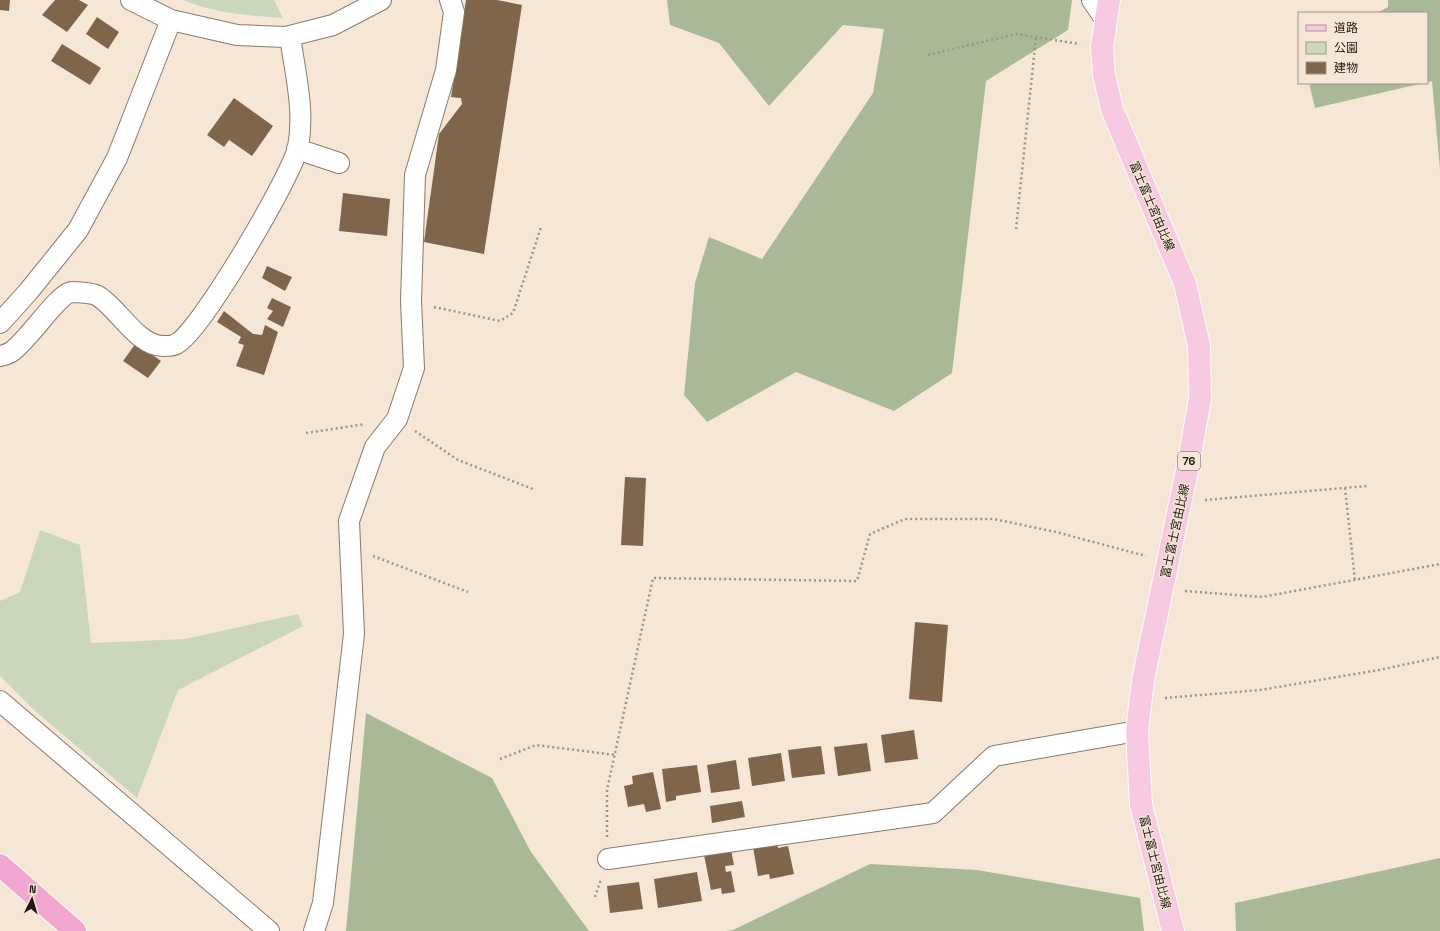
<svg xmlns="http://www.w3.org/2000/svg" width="1440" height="931" viewBox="0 0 1440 931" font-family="'Space Grotesk','Noto Sans JP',sans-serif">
  <rect width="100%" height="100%" fill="#f6e6d6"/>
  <!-- green -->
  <path fill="#cbd7bd" d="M183,0h91l9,18c-33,-2 -69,-5 -100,-18z
    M40,530l40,15 11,98 94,-4 113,-25 5,12 -125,64 -41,108 -104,-89 -33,-33v-75l20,-9z"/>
  <!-- forest -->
  <path fill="#a9b997" d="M667,0h405l-4,30 -82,51 -34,292 -58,38 -98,-39 -89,50 -23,-27 11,-112 14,-46 53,22 111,-166 11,-64 -41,-4 -74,81 -50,-63 -49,-18z
    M1388,0h52v170l-8,-89 -5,1v-69h-50l11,-6z
    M1309,83h115l-109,25z
    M366,713l126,65 39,74 58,79h-243z
    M1440,858v73h-204l-1,-28z
    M870,864l107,6 163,28 4,33h-418l7,-1z"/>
  <!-- building -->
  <path fill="#7f664b" d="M0,0h10l-1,11 -9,-1z
    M55,0h24l9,5 -21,27 -25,-17z
    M466,0h31l25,5 -38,249 -60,-12 15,-108 23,-30 -1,-6 -10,-1z
    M97,17l22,15 -11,17 -22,-15z
    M62,44l39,24 -11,17 -39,-24z
    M234,98l39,28 -21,30 -23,-16 -5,7 -17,-12z
    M343,193l47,6 -3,37 -48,-5z
    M267,266l25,11 -7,14 -23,-13z
    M272,298l19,9 -8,20 -16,-8 6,-8 -6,-3z
    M224,311l29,23 9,1 3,-10 13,7 -14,43 -28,-9 8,-21 -6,-2 3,-6 -24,-15z
    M136,343l25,18 -13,17 -25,-17z
    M625,477l21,1 -3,68 -22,-1z
    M915,622l33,3 -6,77 -33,-3z
    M914,730l4,29 -33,4 -4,-28z
    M867,743l4,28 -33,5 -4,-29z
    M821,746l4,28 -33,4 -4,-28z
    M781,753l4,28 -33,5 -4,-28z
    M736,760l4,29 -29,4 -4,-28z
    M697,765l4,27 -25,4v4l-10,2 -4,-33z
    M653,772l8,37 -15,3 -2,-8 -16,3 -4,-21 9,-2 -1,-8z
    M742,801l3,16 -33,6 -2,-17z
    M777,842l1,6 10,-2 6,28 -24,5 -1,-5 -11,2 -5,-29z
    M731,850l3,15 -9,1 1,6 5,-1 4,21 -13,2 -1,-6 -10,2 -7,-35z
    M697,872l5,29 -44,7 -4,-29z
    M639,882l4,27 -33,4 -3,-27z"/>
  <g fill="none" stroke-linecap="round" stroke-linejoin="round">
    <defs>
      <path id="minor" d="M131,0l40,20 66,15 49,2 47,-12 48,-25
        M1092,0l13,19
        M297,149l42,14
        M0,323l28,-31 50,-62 39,-72 54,-138
        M0,356c4,-1 8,-2 11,-4 17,-11 46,-57 60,-60 6,0 23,1 27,4 20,12 40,51 66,50 3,0 9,0 12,-2 22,-8 117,-170 122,-197 7,-37 -3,-74 -8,-111
        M0,701l269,230
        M608,859l325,-46 61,-57 143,-25
        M314,931l9,-28 31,-269 -5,-113 26,-74 22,-28 17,-51 -3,-67 4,-126 31,-105 8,-58 -4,-12"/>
      <path id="primary" d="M1109,0l-7,47 2,28 8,34 73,175 14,62 1,52 -10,58 -47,224 -6,51 4,74 32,126"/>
      <path id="motorway" d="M0,865l75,66"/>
    </defs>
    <!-- minor casing -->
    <use href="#minor" stroke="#897b6c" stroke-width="22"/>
    <!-- primary casing -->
    <use href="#primary" stroke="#fff" stroke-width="24"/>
    <!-- motorway casing -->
    <use href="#motorway" stroke="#fff" stroke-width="24"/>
    <!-- path -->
    <path stroke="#9f9387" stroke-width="2.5" stroke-dasharray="2 3" stroke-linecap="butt" d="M928,55l88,-21 64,10
      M1016,229l20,-192
      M434,307l66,14 13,-8 28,-86
      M415,431l43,29 75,29
      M306,433l59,-9
      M1345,488l10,92
      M1205,500l162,-14
      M373,556l95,36
      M1185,591l77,6 178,-33
      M1165,698l95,-8 119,-20 61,-13
      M500,759l36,-14 79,10
      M607,837v-47l46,-212 204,3 13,-47 35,-15h89l62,13 90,24
      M595,897l6,-18"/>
    <!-- minor -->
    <use href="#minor" stroke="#fff" stroke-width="20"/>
    <!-- primary -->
    <use href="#primary" stroke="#f7cae2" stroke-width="22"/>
    <!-- motorway -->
    <use href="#motorway" stroke="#f1a7cf" stroke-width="22"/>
  </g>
  <g text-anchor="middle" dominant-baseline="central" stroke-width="3" stroke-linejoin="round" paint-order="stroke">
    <!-- shield labels -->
    <rect fill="#f6e6d6" stroke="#60574e" stroke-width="1" x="1178" y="452" width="22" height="18" rx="3"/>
    <g font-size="11" font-weight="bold" fill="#1f1a14">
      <text x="1189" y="461">76</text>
    </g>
    <!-- street labels -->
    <g font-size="12" fill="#1f1a14" stroke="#f6e6d6">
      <text transform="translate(1152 206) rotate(67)">富士富士宮由比線</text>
      <text transform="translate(1175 531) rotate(-78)">富士富士宮由比線</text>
      <text transform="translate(1155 862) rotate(76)">富士富士宮由比線</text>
    </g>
  </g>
  <!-- legend -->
  <rect x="1298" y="12" width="130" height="72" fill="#f6e6d6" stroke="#a09488"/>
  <rect x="1306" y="25" width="20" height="6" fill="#f7cae2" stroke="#a09488"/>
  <text x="1334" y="32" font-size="12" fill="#1f1a14">道路</text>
  <rect x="1306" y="42" width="20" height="12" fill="#cbd7bd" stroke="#a09488"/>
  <text x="1334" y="52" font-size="12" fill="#1f1a14">公園</text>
  <rect x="1306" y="62" width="20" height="12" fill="#7f664b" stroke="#a09488"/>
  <text x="1334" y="72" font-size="12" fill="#1f1a14">建物</text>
  <!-- north arrow -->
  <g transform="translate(32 899) rotate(5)" stroke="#f6e6d6" stroke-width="3" paint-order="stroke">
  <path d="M0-3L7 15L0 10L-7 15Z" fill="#1f1a14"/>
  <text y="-6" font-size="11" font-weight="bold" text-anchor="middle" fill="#1f1a14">N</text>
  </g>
</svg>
